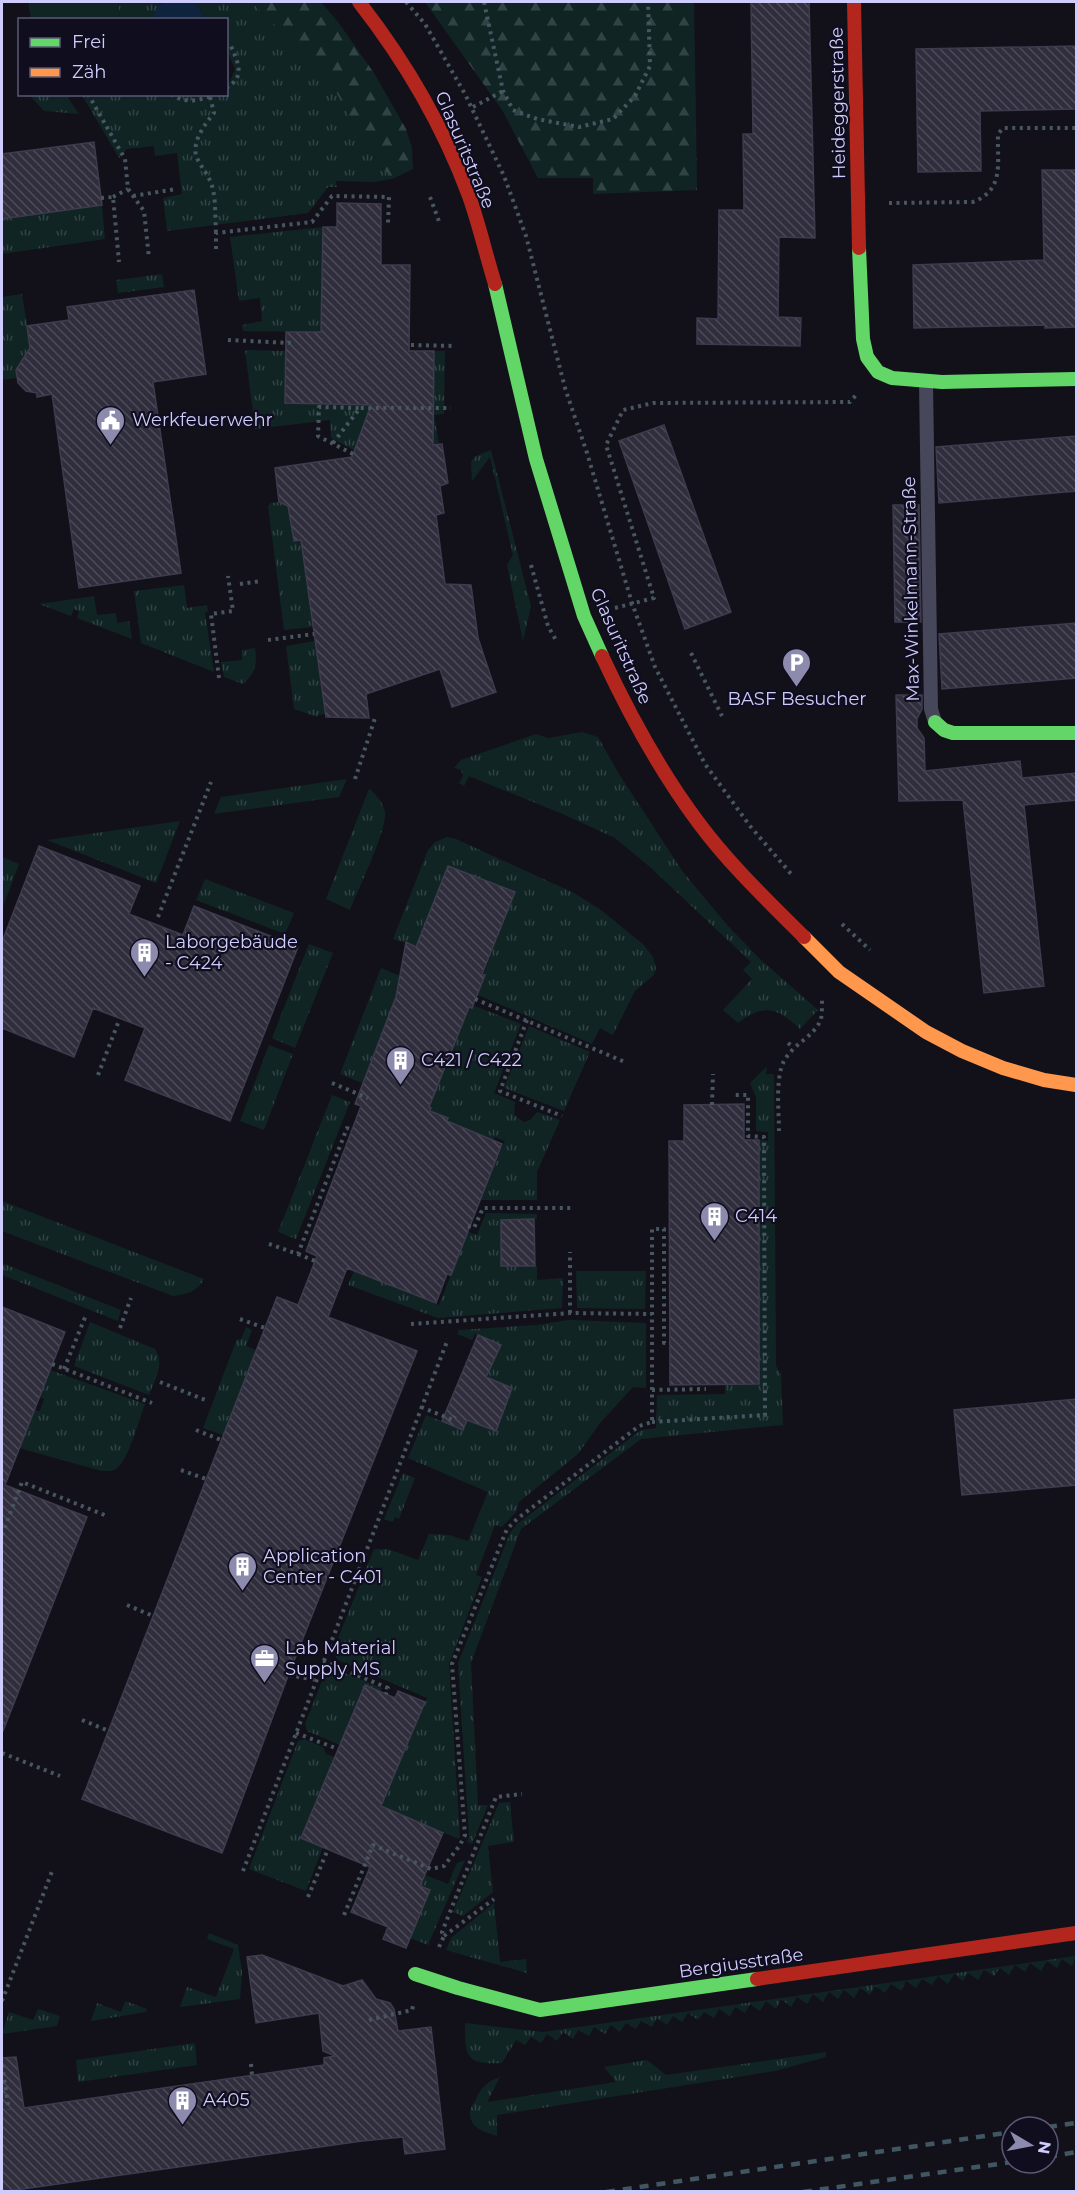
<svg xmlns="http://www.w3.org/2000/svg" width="1078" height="2193" viewBox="0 0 1078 2193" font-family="Montserrat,sans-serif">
  <defs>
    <pattern id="grass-tufts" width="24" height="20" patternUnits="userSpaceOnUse" patternTransform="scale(1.5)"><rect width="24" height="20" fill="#102424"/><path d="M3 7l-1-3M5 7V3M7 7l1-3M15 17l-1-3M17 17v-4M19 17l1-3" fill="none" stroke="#324345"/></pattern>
    <pattern id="forest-firs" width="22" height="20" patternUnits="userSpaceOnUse" patternTransform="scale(1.5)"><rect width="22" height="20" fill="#102424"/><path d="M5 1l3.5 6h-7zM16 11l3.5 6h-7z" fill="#324345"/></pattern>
    <pattern id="building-back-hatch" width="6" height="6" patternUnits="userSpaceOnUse" patternTransform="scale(1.5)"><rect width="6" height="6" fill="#302e3c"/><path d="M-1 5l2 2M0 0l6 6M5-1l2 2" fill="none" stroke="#4d4b59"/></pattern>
  </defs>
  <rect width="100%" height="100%" fill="#12111a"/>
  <!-- grass -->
  <path fill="url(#grass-tufts)" d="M118,2h48l-8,3 -6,15 -32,-1z
    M194,2h58l77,77 34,63 29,37 -18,3 -38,-1 1,6h-9l-20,26 -141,18 -4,-33 19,-4 -5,-41 -22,3 -1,-10 -27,3 -8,9 -37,-63 104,-1 6,3 34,-3 1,-10 3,-3 5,-12 -8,-18 -1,-31 -19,-1z
    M33,95h41l-6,3 11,16 -35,-3 -13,-14z
    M102,205l3,34 -103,15v-35z
    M323,227l-2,105 -78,-1 -1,-6 20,-4 -2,-23 -21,3 -9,-64z
    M162,274l2,13 -46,6 -2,-13z
    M22,294l10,62 -16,14 1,8 -15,2v-83z
    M245,350l41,1v52l147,3 1,-55h11l-1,63 -10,1 5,30 -8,1 -70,-13 -7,17 -23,-12 -1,-18 -75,9z
    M491,450l40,156 -8,35 -16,-76 6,-10 -23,-98 -18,24 -1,-19 5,-6z
    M279,502l11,5 4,34 7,-1 12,87 -29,3 -16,-124 3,-3z
    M184,585l3,23 20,-3 1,6 -3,2 9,59 -73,-29 -7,-52z
    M94,596l3,19 19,-2 1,10 12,-2 3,18 -55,-21 2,-7 -5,-2 -3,7 -32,-12z
    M315,641l10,73 -7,1v2l-24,-8 -8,-63z
    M255,648c2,17 1,24 -12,36l-19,-7 -3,-15 21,-2v-10z
    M582,732l16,5 21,37 64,98 45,54 32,33 58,51 -18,19c-22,-21 -36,-26 -62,-6l-15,-13 29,-31 -9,-9 8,-8 -101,-95 -35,-29 -50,-23 -96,-39 -5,10 -5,-3 4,-7 -2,-6 -7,-2 7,-8 75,-26 12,4z
    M347,779l-8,18 -125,17 7,-17z
    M369,789c8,6 14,14 16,23 2,19 -27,77 -35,98l-24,-11z
    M180,821l-24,62 -109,-43z
    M447,837l9,2 118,54 27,17 43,35 9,12 3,11 -2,7 -19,16 -22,44 -13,-7 -8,16 -116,-50 39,-102 -67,-26 -32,80 -23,-7 35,-89 7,-8z
    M2,857l17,7 -17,45z
    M205,879l89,34 -9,21 -89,-34z
    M309,944l24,9 -38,95 -23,-10z
    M381,968l19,8 3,4 -41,103 -22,-9z
    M472,1005l49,19 -27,69 21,9 -1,13 10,7 6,-2 7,-8 23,8 -23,52v28h-59l27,-59 -10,-4 -2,3 -46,-19 1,-3 -18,-7 1,-3 -2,-1 40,-100z
    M529,1026l61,26 -26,59 -60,-23z
    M269,1045l24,9 -29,76 -24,-9z
    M767,1066l-1,8h8l2,292 5,8 2,51 -142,14 -120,90 -50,134 7,142h10l-16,39 -5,-2 2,-5 -11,-174 52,-130 7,-9 124,-94 15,-2 1,-33 68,-1v-10h34v-244l9,1v-9l-12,-1v-34l-6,-14z
    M332,1095l18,7 -54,137 -18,-7z
    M2,1201l202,78c-7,13 -17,15 -31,17l-171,-65z
    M486,1213l51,1v5l-36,1v46h36v14l26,-2 -1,30 -124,10 -90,-33 6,-14 85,34 11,-28 -2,-2 18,-44 11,4z
    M2,1263l119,47 -3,11 -116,-46z
    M576,1271h70l-1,38 -68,-1z
    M569,1320l77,3v65l-13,-1 -33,36 -22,31 -59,48 -3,10 -14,15 -7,-2 -19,50 6,2 -33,87 11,172 -1,3 -56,-23 -33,17 57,-135 -89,-38 -5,-9 41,-102h14l30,11 11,-26 20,1 19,6 20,-49 -80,-34 18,-43 31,12 4,-9 35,13 16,-43 -26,-10 15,-33 -26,-11 -3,6 -15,-6 2,-4 77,-5z
    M90,1322l65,27c10,15 0,31 -6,46l-75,-29z
    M246,1327l6,3 -6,16 10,4 -33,85 -20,-7 34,-89 4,1z
    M50,1370l95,34c-6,16 -16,55 -29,65 -5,3 -9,2 -14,2l-83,-23 15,-38 6,1 4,-12 -5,-2z
    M403,1473l12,5 -16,41 -4,-2 -2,5 -9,-3z
    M335,1669l47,19 -42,57 -33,-14 -2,-7 20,-51z
    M304,1739l19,8 3,7 9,3 -12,90 -17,44 -57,-22 49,-128z
    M510,1802l4,40 -26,4 5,46 -30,24 -10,-4 46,-109z
    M386,1859l62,25 9,-21 8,-3 -37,85 -18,-7 20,-48 -60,-25z
    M494,1903l6,59 26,-3 1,14 -81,-23 5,-12z
    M209,1933l29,12 4,27 -2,27 -60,8 7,-20 29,10 18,-48 -27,-10z
    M1076,1956l-4,10 -10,-7 -5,9 -10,-7 -6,10 -11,-8 -5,9 -10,-7 -6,10 -9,-7 -6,8 -10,-6 -6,10 -10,-7 -5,8 -9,-7 -6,10 -10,-8 -6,9 -10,-6 -6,9 -10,-7 -5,10 -10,-7 -6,9 -10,-7 -5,9 -10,-7 -6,10 -10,-8 -6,9 -9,-7 -6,10 -10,-8 -6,10 -10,-7 -6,10 -10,-8 -5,10 -10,-8 -6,10 -10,-7 -5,9 -10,-6 -5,9 -11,-7 -5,9 -10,-6 -6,8 -10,-7 -6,9 -9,-6 -6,9 -10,-7 -5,9 -11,-6 -5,8 -10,-6 -6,9 -9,-7 -6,9 -11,-7 -5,9 -11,-6 -5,9 -10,-7 -6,9 -10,-7 -6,9 -10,-6 -6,8 -9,-5 -14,23c-37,2 -37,-7 -37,-40l78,9z
    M125,2001l22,8 -1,3 -55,9 6,-18 24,9z
    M38,2009l22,7 -3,10 -55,8 7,-22 24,8z
    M195,2043l2,22 -119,17 -2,-22z
    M826,2052v5l-51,14 -278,44v21c-12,-4 -28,-8 -27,-24 0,-4 4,-9 6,-13 4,-11 12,-18 24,-22l-13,25 129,-20 -12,-15 43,-7 19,15z"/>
  <!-- forest -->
  <path fill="url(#forest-firs)" d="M252,2h69l17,20 36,51 32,56 6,19 1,21 -21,10 -29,-37 -34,-63z
    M425,2h269l3,188 -104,4v-16h-55l-36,-68z"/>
  <!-- pitch -->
  <path fill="#102424" d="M28,2h90l2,17h-89z"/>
  <!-- water -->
  <path fill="#0e233d" d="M166,2h28l13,17h-55l6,-14z"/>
  <!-- building -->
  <path fill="url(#building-back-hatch)" stroke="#3d3b4d" stroke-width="1.5" d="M751,2h58l6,236 -36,-1 -1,80 23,1 -1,28 -103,-2v-26l21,1 1,-109h25l-1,-76h10z
    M1077,46v63l-97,2 1,60 -63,1 -2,-123z
    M94,142l8,63 -100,14v-65z
    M1042,170h35v157l-32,1v-3l-131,3 -1,-63 131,-5z
    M337,203l44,1v61h29l-1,86h25l-1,94 9,-1 6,39 -8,3 4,27 -8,2 9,69 26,1 7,53 18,54 -44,15 -12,-38 -74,25 3,24 -43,-1 -25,-177 -7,1 -6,-35 -9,-4 -4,-34 77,-11 19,-52 -86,-2 1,-71h35l2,-105h14z
    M194,290l12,84 -53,8 28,191 -102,15 -27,-194 -15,3v-4l-11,-2 -8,-8 -2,-13 14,-22 -3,-22 42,-6 -2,-13z
    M664,425l67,187 -46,17 -66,-188z
    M1077,436v55l-138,12 -3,-56z
    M893,505h26l2,117h-26z
    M1077,623v55l-135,11 -3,-55z
    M896,695h26v14l-5,10v9l7,10 1,33 95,-10 2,17 55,-5v27l-53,5 20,181 -60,7 -21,-193 -64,1z
    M39,846l101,40 -11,28 54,21 11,-29 104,41 -68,174 -105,-41 20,-52 -52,-20 -19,49 -72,-29v-86z
    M448,866l67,26 -33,82 3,1 -13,33 -3,-1 -40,100 2,1 -1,3 18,7 -1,3 55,23 -51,131 -4,-1 -11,29 -89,-35 -19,49 89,34 -129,325 -66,177 -140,-54 195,-502 21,8 19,-49 -11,-5 55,-145 -6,-2 41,-107 10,-55 10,5z
    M744,1104v36h15v244l-89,1 -1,-244h15v-36z
    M534,1219l1,47h-34v-46z
    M2,1307l63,25 -60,153 82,32 -84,214h-1z
    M478,1335l23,10 -15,32 26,11 -16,43 -29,-11 -4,10 -21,-9z
    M1077,1399v86l-115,10 -8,-85z
    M365,1685l30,13 3,-7 27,11 -44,104 62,27 -23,53 10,4 -24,58 -23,-9 5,-12 -37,-15 19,-45 -69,-29z
    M262,1955l81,31 19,-6 14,19 14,4 4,6 4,22 33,-4 14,122 -40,5 -2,-17 -41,4 -360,51v-134l14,-1 8,51 300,-43v-7l11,-2 -12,-5 -4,-38 -63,10 -9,-66z"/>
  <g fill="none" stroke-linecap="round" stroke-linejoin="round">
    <!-- path -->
    <path stroke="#485660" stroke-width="4" stroke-dasharray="3 4.5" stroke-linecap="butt" d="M406,2l19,22 40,70 39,82 22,60 39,152 22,65 45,150 23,64 50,97 45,62 42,49
      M484,2l19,89 10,19 24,9 42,8 34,-8 22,-23 15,-30 -2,-64
      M226,88c20,-11 12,-25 5,-42
      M88,94l37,65 3,30 16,22 5,47
      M171,94c13,10 30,7 43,0
      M210,97l4,16c-9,11 -25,32 -16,47 5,10 13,18 15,30 3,13 2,29 3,43
      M473,107l30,-16
      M133,196l43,-7
      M113,197l15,-8
      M430,197l10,27
      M101,198l12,-1 6,65
      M889,203l84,-1c32,-12 24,-40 25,-68l5,-6h73
      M216,249v-16l96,-11 20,-26 57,1 -1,27
      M228,340l63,3
      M411,345l43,1
      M333,443l27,-35h91
      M353,454l-35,-18 1,-29 40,1
      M531,565l17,61 9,16
      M240,584l21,-3
      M615,608l39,-10 -48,-153 17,-35 30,-7 197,-1 6,-7
      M268,640l46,-6
      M691,653l31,63
      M219,678l-8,-64 22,-3 -5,-35
      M355,779l20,-61
      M158,917l53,-135
      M842,924l28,26
      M475,999l150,63
      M527,1020l-27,71 62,25
      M788,1043l5,4
      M98,1075l20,-52
      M332,1083l36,15
      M712,1105l1,-31
      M779,1131c0,-19 -4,-53 5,-70 9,-17 31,-25 37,-42 1,-6 1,-13 1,-19
      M468,1226l6,2 9,-20h88
      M269,1244l29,10 49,-126 5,2
      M298,1254l17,7
      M570,1313v-61
      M240,1319l25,9
      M411,1324l159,-11 82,1
      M120,1328l11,-30
      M52,1364l100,39
      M64,1369l22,-54
      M160,1382l48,19
      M652,1390l54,-1
      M421,1407l32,13 2,-4
      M652,1422l113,-7 -1,-278 -16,-1v-41h-13
      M196,1430l25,10
      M181,1470l25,9
      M2,1535l20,-53 85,34
      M127,1605l26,11
      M323,1661l65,27 -2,6
      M289,1675l27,5
      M82,1720l27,11
      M296,1733l42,16
      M2,1753l58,23
      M243,1871l205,-532
      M308,1897l20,-48
      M344,1915l29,-70 58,24 13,-3 16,-21 5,-10 -13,-171 55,-135 10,-10 122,-93 13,-4v-193h12v114h6
      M444,1936l50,-37
      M439,1947l5,-11 -2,-4 54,-135 26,-3
      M2,2001l51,-132
      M369,2020l43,-10 1,-4
      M251,2064l1,12
      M2,2065l7,45"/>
    <!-- lane -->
    <path stroke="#46475a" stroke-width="14" d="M926,383l5,326 4,13"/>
    <!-- fast -->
    <path stroke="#63d668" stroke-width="14" d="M859,248l4,91 4,18 11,15 14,6 50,4 134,-3
      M495,284l41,175 48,157 18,40
      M935,722l9,8 9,3h123
      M415,1974l43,14 82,22 217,-31"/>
    <!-- slow -->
    <path stroke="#ff974d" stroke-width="14" d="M804,937l35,35 87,60 36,19 41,17 41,12 32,5"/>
    <!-- jam -->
    <path stroke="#b3261e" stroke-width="14" d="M359,2c46,59 84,124 110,194 10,28 17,59 26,88
      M854,2l5,246
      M602,656c27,58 58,115 96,166 31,42 69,78 106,115
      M757,1979l319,-46"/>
    <!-- rail -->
    <path stroke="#405661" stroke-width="4.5" stroke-dasharray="9 8" stroke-linecap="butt" d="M1048,2127l28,-4
      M1048,2157l28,-5
      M606,2192l406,-60
      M803,2192l209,-30"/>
  </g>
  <!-- icons -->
  <defs>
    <symbol id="civic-pin" viewBox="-11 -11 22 30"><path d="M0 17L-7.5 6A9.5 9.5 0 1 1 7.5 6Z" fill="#8c8bad" stroke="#0f0d1e"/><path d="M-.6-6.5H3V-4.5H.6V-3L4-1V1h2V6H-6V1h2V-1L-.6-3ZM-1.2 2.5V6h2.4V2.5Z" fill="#fff"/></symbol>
    <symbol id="parking-pin" viewBox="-11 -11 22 30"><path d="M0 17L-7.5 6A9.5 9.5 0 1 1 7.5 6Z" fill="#8c8bad" stroke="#0f0d1e"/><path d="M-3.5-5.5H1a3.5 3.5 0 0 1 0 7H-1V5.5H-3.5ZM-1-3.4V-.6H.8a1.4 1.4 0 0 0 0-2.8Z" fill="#fff"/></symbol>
    <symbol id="building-pin" viewBox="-11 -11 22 30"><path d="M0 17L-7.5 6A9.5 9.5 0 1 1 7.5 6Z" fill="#8c8bad" stroke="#0f0d1e"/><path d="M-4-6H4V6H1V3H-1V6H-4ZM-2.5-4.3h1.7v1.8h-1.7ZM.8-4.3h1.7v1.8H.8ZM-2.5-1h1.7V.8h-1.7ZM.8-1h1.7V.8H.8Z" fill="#fff"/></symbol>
    <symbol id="office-pin" viewBox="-11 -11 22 30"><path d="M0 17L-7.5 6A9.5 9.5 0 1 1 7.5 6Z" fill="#8c8bad" stroke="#0f0d1e"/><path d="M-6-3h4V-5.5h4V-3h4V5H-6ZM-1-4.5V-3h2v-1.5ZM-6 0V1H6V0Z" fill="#fff"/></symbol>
  </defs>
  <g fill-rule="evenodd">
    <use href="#civic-pin" x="94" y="404" width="33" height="45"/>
    <use href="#parking-pin" x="780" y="646" width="33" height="45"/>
    <use href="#building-pin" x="128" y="936" width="33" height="45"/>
    <use href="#building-pin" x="384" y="1044" width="33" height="45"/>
    <use href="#building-pin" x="698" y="1200" width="33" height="45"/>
    <use href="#building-pin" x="226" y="1550" width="33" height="45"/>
    <use href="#office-pin" x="248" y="1642" width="33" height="45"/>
    <use href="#building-pin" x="166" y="2084" width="33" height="45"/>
  </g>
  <g text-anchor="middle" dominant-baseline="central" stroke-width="4.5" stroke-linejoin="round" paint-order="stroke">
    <!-- street labels -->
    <g font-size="18" fill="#ceccfc" stroke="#0f0d1e">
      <text transform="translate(838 103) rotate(-91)">Heideggerstraße</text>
      <text transform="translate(465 150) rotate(67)">Glasuritstraße</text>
      <text transform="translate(911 589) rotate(-91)">Max-Winkelmann-Straße</text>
      <text transform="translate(621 646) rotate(66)">Glasuritstraße</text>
      <text transform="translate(741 1963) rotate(-8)">Bergiusstraße</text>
    </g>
    <!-- poi labels -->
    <g font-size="18" fill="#ceccfc" stroke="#0f0d1e" text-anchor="start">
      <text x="132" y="420">Werkfeuerwehr</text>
      <text x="797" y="699" text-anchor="middle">BASF Besucher</text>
      <text x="165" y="942">Laborgebäude<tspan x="165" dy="21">- C424</tspan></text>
      <text x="421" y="1060">C421 / C422</text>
      <text x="735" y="1216">C414</text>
      <text x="263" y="1556">Application<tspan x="263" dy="21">Center - C401</tspan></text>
      <text x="285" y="1648">Lab Material<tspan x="285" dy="21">Supply MS</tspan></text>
      <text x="203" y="2100">A405</text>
    </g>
  </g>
  <!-- border -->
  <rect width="1078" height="2193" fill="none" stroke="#ceccfc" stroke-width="6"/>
  <!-- legend -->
  <rect x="18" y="18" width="210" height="78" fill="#0f0d1e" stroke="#5b5977" stroke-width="1.5"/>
  <rect x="30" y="38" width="30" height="9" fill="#63d668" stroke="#5b5977" stroke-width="1.5"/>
  <text x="72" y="48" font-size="18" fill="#ceccfc">Frei</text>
  <rect x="30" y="68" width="30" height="9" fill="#ff974d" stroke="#5b5977" stroke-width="1.5"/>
  <text x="72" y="78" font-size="18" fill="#ceccfc">Zäh</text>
  <!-- north arrow -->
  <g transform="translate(1030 2145) rotate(100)"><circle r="28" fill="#0f0d1e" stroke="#5b5977" stroke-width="1.5"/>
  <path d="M0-4.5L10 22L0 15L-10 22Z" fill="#8c8bad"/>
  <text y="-9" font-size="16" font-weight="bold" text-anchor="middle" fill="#ceccfc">N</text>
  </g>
</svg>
